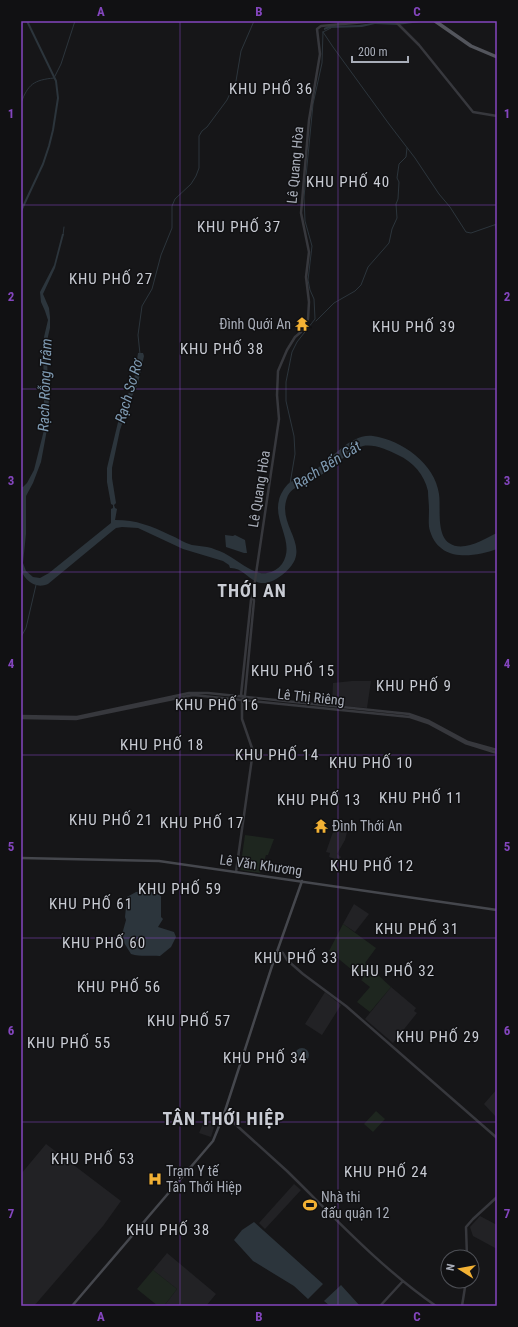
<svg xmlns="http://www.w3.org/2000/svg" width="518" height="1327" viewBox="0 0 518 1327" font-family="'Roboto Condensed',sans-serif">
  <rect width="100%" height="100%" fill="#161618"/>
  <!-- built -->
  <path fill="#222225" d="M352,681h19l-4,27 -35,-3 1,-22z
    M336,828l11,4 -2,8 -8,14 4,3 -2,3 -10,-3 1,-4 -4,-1 8,-23z
    M354,904l15,10 -14,18 -12,-8z
    M391,987l25,21 -2,3 3,2 -24,30 -28,-24z
    M325,992l16,13 -19,30 -17,-11z
    M497,1089v29l-13,-14z
    M207,1115l10,3 -6,19 -12,-4z
    M46,1144l75,57 -18,25 -69,80h-13v-132z
    M294,1184l7,6 -36,39 -6,-6z
    M480,1216l17,9v24l-24,-13 -3,-9z
    M167,1253l49,41 -10,12h-42l13,-17 -24,-19z"/>
  <!-- green -->
  <path fill="#1e261f" d="M245,835l29,4 -6,16h-2l-6,18 -20,-3z
    M343,924l33,24 -11,15 26,24 -21,25 -13,-10 13,-15 -9,-7 2,-1 -34,-28z
    M376,1111l9,8 -12,13 -9,-8z
    M153,1270l24,19 -13,17h-6l-21,-17z"/>
  <!-- water -->
  <path fill="#2c353c" d="M428,21l-31,4 -22,-1 -13,3 -32,1 -6,2v-2l4,-2 31,-1 19,-3z
    M62,234h2l-9,34 -12,26 6,14 1,9v11l-4,17 3,51 -1,28 -7,38 -8,21 -7,13v38l-3,29 3,8 7,6 7,1 9,-5 62,-50v-14l2,-1v-3l-2,-1 -4,-22v-14l13,-54 14,-34 4,-27h5l1,3 -6,27 -9,20 -9,27 -8,38v10l4,25 -2,2 1,3 2,1 -2,11c22,0 36,6 55,15 8,3 14,8 22,10 5,1 10,1 15,2 6,1 12,4 17,6 12,6 30,23 43,20 6,-1 11,-4 15,-9 14,-21 -9,-42 -3,-64 1,-5 5,-12 9,-16 7,-6 18,-9 27,-14 17,-11 36,-37 58,-34 29,4 62,28 66,58 2,13 -3,40 10,49 14,10 35,-4 48,-10v16c-23,8 -57,14 -67,-18 -2,-6 -1,-14 -1,-21 0,-7 -1,-13 -1,-19 -4,-17 -15,-29 -30,-36 -11,-5 -23,-11 -35,-9 -15,4 -22,16 -34,24 -8,6 -18,9 -27,14 -6,3 -13,7 -15,14 -11,30 30,50 -5,77 -29,22 -33,-8 -52,-7l-1,-3 -6,-4 -40,-12 -45,-21 -16,-1 -6,1 -5,4 -63,52c-12,5 -21,-2 -27,-13v-84h2l4,-4 7,-13 10,-40v-45l-1,-31 1,-17 4,-17 -3,-9 -4,-9 -1,-10 14,-27z
    M225,535l8,1 2,-1 10,5 2,13h-3l-18,-6z
    M143,891l12,2 6,3v21l2,2 -5,8 16,5 2,5 -5,10 -11,9c-10,-1 -19,1 -29,-2l-10,-16 5,-18 -1,-3 2,-20 9,-5z
    M295 1055a7 7 0 1 1 14 0a7 7 0 1 1-14 0Z
    M254,1222l69,62 -15,15 -14,-13 -41,-25 -19,-21 8,-10z
    M341,1285l19,21h-30l-6,-5z"/>
  <g fill="none" stroke-linecap="round" stroke-linejoin="round">
    <!-- stream -->
    <path stroke="#2c353c" stroke-width="1" d="M323,32l10,15 56,77 26,34 24,36 11,13 16,25 5,1 26,-9
      M323,32l8,-4
      M21,103c7,-19 13,-23 33,-25l7,-14 14,-43
      M495,225l2,7
      M63,235l1,-8
      M316,321l18,-18 21,-12 6,-6 7,-18 21,-24 3,-14 5,-11 -1,-14 2,-5 1,-17 -2,-4 2,-14 7,-7 1,-9
      M140,354l-2,-19 4,-29 10,-17 9,-34 11,-27v-22l3,-7 16,-15 5,-8 3,-8v-32l3,-5 5,-4 20,-27 9,-19 5,-30 13,-30
      M290,484l5,-30 -1,-18 -8,-35v-19l6,-30 5,-10 18,-23 -1,-20 -4,-9 -2,-10 4,-34 -7,-25 -1,-24 9,-93 9,-41 1,-31
      M21,637l5,-9 10,-43"/>
    <!-- canal -->
    <path stroke="#2c353c" stroke-width="2" d="M21,211l22,-47 6,-18 4,-16 5,-32 -2,-17 -29,-60"/>
    <!-- tertiary -->
    <path stroke="#37383d" stroke-width="2.5" d="M395,21l24,24 54,67 24,4
      M243,697l-2,-2 10,-95 2,-5
      M21,716l56,1 112,-24h19l201,21 20,7 39,21 29,8
      M21,718l55,1 117,-24 217,22 18,6 37,20 32,10
      M236,872l17,-121 -11,-32v-19l3,-5 9,-94 -1,-6 4,-28 22,-148 -2,-24 1,-24 9,-21 8,-13 6,-5 7,-13 1,-17 -3,-25 3,-25 -8,-39 8,-93 11,-66 -3,-25 4,-3 55,-5
      M277,951l6,2 4,7 16,14 43,32 151,132
      M224,1114c21,19 42,38 63,57 48,47 94,97 149,135
      M467,1257l-1,-30 7,-8 24,-22
      M380,1306l23,-25
      M462,1306l4,-25"/>
    <!-- secondary -->
    <path stroke="#45474d" stroke-width="2.5" d="M21,858l138,3 338,49
      M72,1306l141,-165 11,-27 49,-151 29,-82"/>
    <!-- primary -->
    <path stroke="#53555c" stroke-width="3.5" d="M435,21l36,25 26,11"/>
  </g>
  <!-- grid -->
  <path fill="none" stroke="#8446be" stroke-width="1" stroke-opacity="0.55" d="M180,21v1285M338,21v1285M21,205h476M21,389h476M21,572h476M21,755h476M21,938h476M21,1122h476"/>
  <!-- icons -->
  <defs>
    <symbol id="temple-bare" viewBox="-9 -9 18 18"><path d="M0-6L5-2H3V0L6.5 2.5H4V6H1.5V3h-3V6H-4V2.5H-6.5L-3 0V-2H-5Z" fill="#f2b134" stroke="#111113" stroke-width="2.5" paint-order="stroke"/></symbol>
    <symbol id="hospital-bare" viewBox="-9 -9 18 18"><path d="M-5-5h3v3.5h4V-5h3V5h-3V1.5h-4V5h-3Z" fill="#f2b134" stroke="#111113" stroke-width="2.5" paint-order="stroke"/></symbol>
    <symbol id="stadium-bare" viewBox="-9 -9 18 18"><path d="M0-5a6.5 5 0 1 0 0 10a6.5 5 0 1 0 0-10ZM-3.5-1.8h7v3.6h-7Z" fill="#f2b134" stroke="#111113" stroke-width="2.5" paint-order="stroke"/></symbol>
  </defs>
  <g fill-rule="evenodd">
    <use href="#temple-bare" x="292" y="314" width="20" height="20"/>
    <use href="#temple-bare" x="311" y="816" width="20" height="20"/>
    <use href="#hospital-bare" x="145" y="1169" width="20" height="20"/>
    <use href="#stadium-bare" x="300" y="1195" width="20" height="20"/>
  </g>
  <g text-anchor="middle" dominant-baseline="central" stroke-width="3" stroke-linejoin="round" paint-order="stroke">
    <!-- street labels -->
    <g font-size="14" fill="#a8adb8" stroke="#111113">
      <text transform="translate(295 165) rotate(-85)">Lê Quang Hòa</text>
      <text transform="translate(259 489) rotate(-81)">Lê Quang Hòa</text>
      <text transform="translate(311 697) rotate(6)">Lê Thị Riêng</text>
      <text transform="translate(261 865) rotate(8)">Lê Văn Khương</text>
    </g>
    <!-- poi labels -->
    <g font-size="14" fill="#a8adb8" stroke="#111113" text-anchor="start">
      <text x="291" y="324" text-anchor="end">Đình Quới An</text>
      <text x="332" y="826">Đình Thới An</text>
      <text x="166" y="1171">Trạm Y tế<tspan x="166" dy="16">Tân Thới Hiệp</tspan></text>
      <text x="321" y="1197">Nhà thi<tspan x="321" dy="16">đấu quận 12</tspan></text>
    </g>
    <!-- neighbourhood labels -->
    <g font-size="15" letter-spacing="1" fill="#c9ccd4" stroke="#111113">
      <text x="271" y="89">KHU PHỐ 36</text>
      <text x="348" y="182">KHU PHỐ 40</text>
      <text x="239" y="227">KHU PHỐ 37</text>
      <text x="111" y="279">KHU PHỐ 27</text>
      <text x="414" y="327">KHU PHỐ 39</text>
      <text x="222" y="349">KHU PHỐ 38</text>
      <text x="293" y="671">KHU PHỐ 15</text>
      <text x="414" y="686">KHU PHỐ 9</text>
      <text x="217" y="705">KHU PHỐ 16</text>
      <text x="162" y="745">KHU PHỐ 18</text>
      <text x="277" y="755">KHU PHỐ 14</text>
      <text x="371" y="763">KHU PHỐ 10</text>
      <text x="421" y="798">KHU PHỐ 11</text>
      <text x="319" y="800">KHU PHỐ 13</text>
      <text x="111" y="820">KHU PHỐ 21</text>
      <text x="202" y="823">KHU PHỐ 17</text>
      <text x="372" y="866">KHU PHỐ 12</text>
      <text x="180" y="889">KHU PHỐ 59</text>
      <text x="91" y="904">KHU PHỐ 61</text>
      <text x="417" y="929">KHU PHỐ 31</text>
      <text x="104" y="943">KHU PHỐ 60</text>
      <text x="296" y="958">KHU PHỐ 33</text>
      <text x="393" y="971">KHU PHỐ 32</text>
      <text x="119" y="987">KHU PHỐ 56</text>
      <text x="189" y="1021">KHU PHỐ 57</text>
      <text x="438" y="1037">KHU PHỐ 29</text>
      <text x="69" y="1043">KHU PHỐ 55</text>
      <text x="265" y="1058">KHU PHỐ 34</text>
      <text x="93" y="1159">KHU PHỐ 53</text>
      <text x="386" y="1172">KHU PHỐ 24</text>
      <text x="168" y="1230">KHU PHỐ 38</text>
    </g>
    <!-- water labels -->
    <g font-size="15" font-style="italic" fill="#7f9bb3" stroke="#111113">
      <text transform="translate(45 385) rotate(-88)">Rạch Rỗng Trâm</text>
      <text transform="translate(129 391) rotate(-74)">Rạch Sơ Rơ</text>
      <text transform="translate(327 465) rotate(-32)">Rạch Bến Cát</text>
    </g>
    <!-- district labels -->
    <g font-size="18" font-weight="bold" letter-spacing="1" fill="#c9ccd4" stroke="#111113">
      <text x="252" y="590">THỚI AN</text>
      <text x="224" y="1118">TÂN THỚI HIỆP</text>
    </g>
  </g>
  <!-- border -->
  <rect width="518" height="1327" fill="none" stroke="#111113" stroke-width="44"/>
  <!-- north arrow -->
  <g transform="translate(460 1269) rotate(281)"><circle r="19" fill="#111113" stroke="#4d4f55"/>
  <path d="M0-3L7 15L0 10L-7 15Z" fill="#f2b134"/>
  <text y="-6" font-size="11" font-weight="bold" text-anchor="middle" fill="#a8adb8">N</text>
  </g>
  <!-- scale -->
  <path d="M352 56v6h56v-6" fill="none" stroke="#a8adb8" stroke-width="2"/>
  <text x="358" y="56" font-size="12" fill="#a8adb8" stroke="#111113" stroke-width="3" paint-order="stroke">200 m</text>
  <rect x="22" y="22" width="474" height="1283" fill="none" stroke="#8446be" stroke-width="1.5"/>
  <g font-size="13" text-anchor="middle" font-weight="bold" fill="#8446be">
    <text x="101" y="16">A</text>
    <text x="259" y="16">B</text>
    <text x="417" y="16">C</text>
    <text x="11" y="118">1</text>
    <text x="507" y="118">1</text>
    <text x="11" y="301">2</text>
    <text x="507" y="301">2</text>
    <text x="11" y="485">3</text>
    <text x="507" y="485">3</text>
    <text x="11" y="668">4</text>
    <text x="507" y="668">4</text>
    <text x="11" y="851">5</text>
    <text x="507" y="851">5</text>
    <text x="11" y="1035">6</text>
    <text x="507" y="1035">6</text>
    <text x="11" y="1218">7</text>
    <text x="507" y="1218">7</text>
    <text x="101" y="1321">A</text>
    <text x="259" y="1321">B</text>
    <text x="417" y="1321">C</text>
  </g>
</svg>
